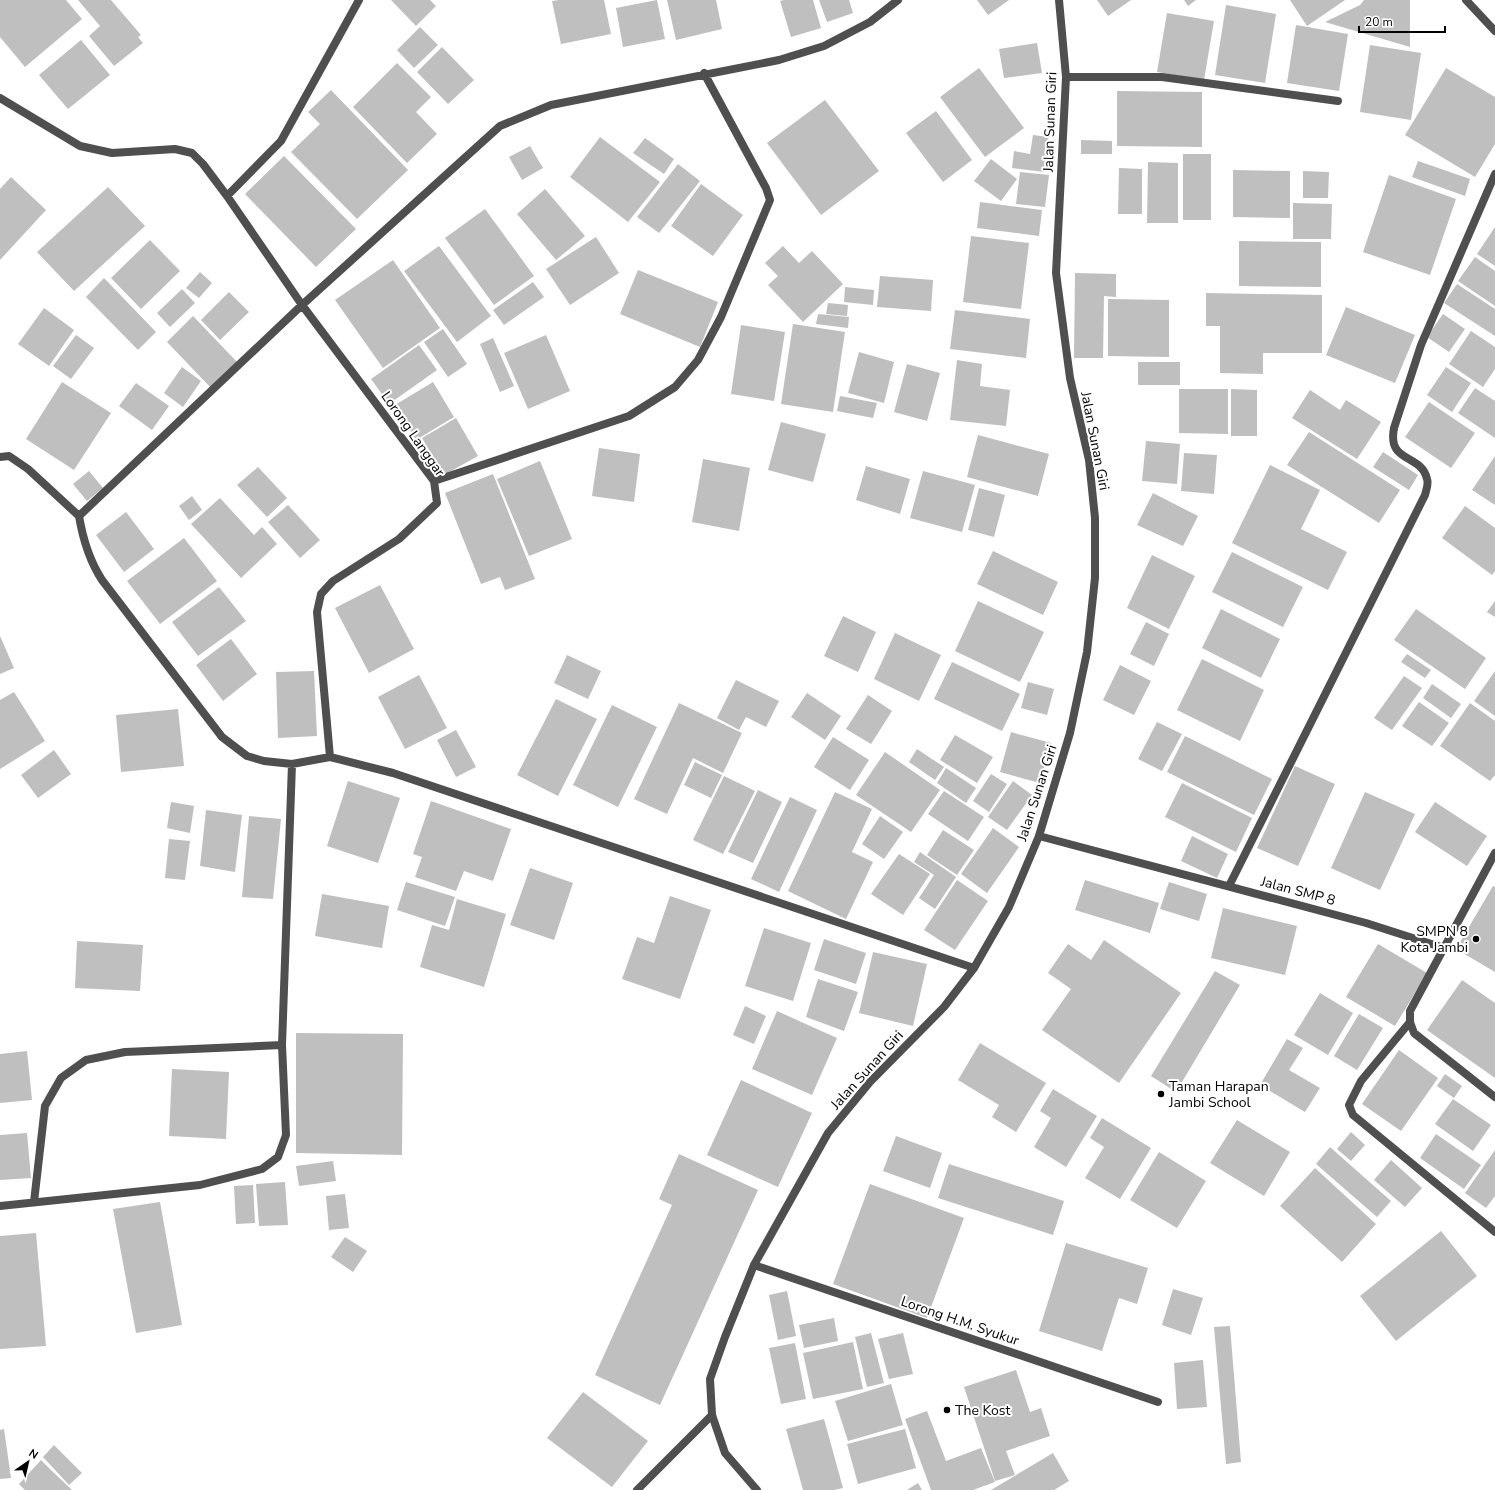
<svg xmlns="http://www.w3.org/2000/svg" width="1495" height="1490" viewBox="0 0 1495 1490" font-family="'Nunito Sans',sans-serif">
  <rect width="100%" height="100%" fill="#fff"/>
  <!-- building -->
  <path fill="#bfbfbf" d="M0,0h66l16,19 -57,48 -25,-30z
    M78,0h33l30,35 -3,2 5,6 -29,23 -25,-30 11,-10z
    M391,0h39l6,6 -20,20z
    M559,0h45l7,34 -50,10 -9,-43z
    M657,0l8,39 -42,8 -7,-39z
    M667,0h49l6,29 -46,11z
    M784,0h29l8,28 -30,9 -11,-36z
    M819,0h30l4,13 -26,9z
    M977,0h32l-21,15z
    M1097,0h34l-23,16z
    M1184,0h12l-8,6z
    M1290,0h55l-38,26z
    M1364,0h46v47l-85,-25 35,-17z
    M1226,5l50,9 -11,69 -50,-8z
    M1167,13l47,8 -10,59 -47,-8z
    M1296,25l52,9 -9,57 -52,-8z
    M420,27l18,18 -24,23 -17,-18z
    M81,40l29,35 -42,34 -29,-34z
    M1037,43l5,30 -38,5 -5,-29z
    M1370,45l51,8 -10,67 -51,-8z
    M442,47l32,33 -26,24 -31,-32z
    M397,63l34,34 -15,15 21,22 -30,29 -54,-56z
    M979,68l45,60 -39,29 -45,-60z
    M1446,68l49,29v47l-20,33 -70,-42z
    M331,90l77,80 -51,49 -66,-67 29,-28 -12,-12z
    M1117,91l85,1v55l-85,-1z
    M825,100l54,71 -58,44 -54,-72z
    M936,111l36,49 -29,22 -37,-49z
    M1033,135l15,2 -4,35 -32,-4 2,-17 16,3z
    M600,137l60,45 -32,40 -58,-45z
    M645,138l29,21 -10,15 -31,-21z
    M1081,140l31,1v13h-31z
    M530,146l13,22 -21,12 -13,-23z
    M1183,154h28v66h-28z
    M284,156l72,73 -40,38 -71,-73z
    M991,159l26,20 -16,22 -27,-20z
    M1418,161l52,18 -5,17 -53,-19z
    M1148,162l30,1v60h-31z
    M678,164l22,17 -41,52 -22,-16z
    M1119,168l23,1v45h-24z
    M1233,170l57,1v47l-57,-1z
    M1303,171l26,1 -1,26h-25z
    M1020,172l29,3 -4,32 -29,-3z
    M1389,175l67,24 -26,76 -67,-23z
    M11,177l35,33 -46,50v-71z
    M701,184l42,31 -30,41 -42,-30z
    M108,187l37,39 -71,65 -37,-39z
    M545,189l40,47 -29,24 -39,-46z
    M980,202l62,8 -3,26 -62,-8z
    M1293,203l39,1 -1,35h-38z
    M485,209l49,67 -40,29 -49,-67z
    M1495,227v39l-18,-12z
    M971,236l58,7 -8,66 -58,-7z
    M596,237l23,36 -49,32 -24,-36z
    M150,240l30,31 -39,38 -30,-31z
    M1239,241l82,1v45l-82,-1z
    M439,246l52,70 -34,26 -53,-71z
    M783,246l16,17 13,-12 31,33 -40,38 -35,-37 10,-9 -13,-13z
    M1475,257l20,14v35l-37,-25z
    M393,260l47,68 -57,40 -48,-68z
    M638,270l80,32 -18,45 -80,-33z
    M200,272l12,11 -13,15 -13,-10z
    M1075,273l41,1v23l-12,-1 -1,62h-29z
    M880,276l53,4 -2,31 -54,-4z
    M104,278l52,54 -18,18 -52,-53z
    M533,282l11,15 -40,28 -11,-15z
    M1457,284l38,25v27l-51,-33z
    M845,287l29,3 -1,15 -29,-3z
    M182,289l13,14 -25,24 -13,-14z
    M229,292l20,20 -29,28 -19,-20z
    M1206,293l116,2v58h-59v21l-43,-1v-47h-14z
    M1108,299l61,1v57l-61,-1z
    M828,303l20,2 -1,11 -21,-2z
    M1346,307l69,28 -20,48 -69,-28z
    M44,308l30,22 -25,36 -31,-22z
    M955,310l75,9 -4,39 -76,-9z
    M818,314l31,3 -1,11 -32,-4z
    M1443,314l22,15 -16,23 -22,-15z
    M193,316l45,47 -27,25 -44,-46z
    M793,324l52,8 -12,80 -52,-8z
    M741,325l44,7 -11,69 -43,-7z
    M443,329l24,35 -19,13 -24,-35z
    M1471,331l24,16v22l-12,18 -34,-23z
    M76,335l18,13 -23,31 -18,-13z
    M546,335l24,56 -42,18 -24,-56z
    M493,338l21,48 -14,6 -20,-48z
    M419,345l18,25 -48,34 -18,-25z
    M859,352l35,10 -10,41 -36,-10z
    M957,360l25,4 -2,22 30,4 -4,36 -56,-6z
    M1138,362h42v23h-42z
    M907,364l33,9 -13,48 -33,-9z
    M182,367l19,14 -18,26 -19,-14z
    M1446,367l25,16 -19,29 -25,-17z
    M62,382l49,31 -37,57 -48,-31z
    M433,382l21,35 -38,23 -21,-35z
    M136,383l33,23 -17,24 -33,-24z
    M1475,388l20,13v37l-37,-25z
    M1179,389h49v45l-49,-1z
    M1231,389l26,1v46h-26z
    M1310,390l30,20 6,-10 35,22 -24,37 -65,-41z
    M840,396l37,7 -4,15 -36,-7z
    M1429,402l46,31 -24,35 -46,-31z
    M456,418l22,38 -34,19 -22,-37z
    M781,422l45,12 -13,48 -45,-12z
    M1309,432l91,58 -21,33 -92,-58z
    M978,435l71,19 -11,42 -71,-19z
    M1146,441l34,3 -3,40 -35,-3z
    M599,448l41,6 -6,48 -42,-6z
    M1383,452l35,23 -9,15 -36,-23z
    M1184,453l33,2 -3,39 -33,-3z
    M1495,456v49l-23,-15z
    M703,459l47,9 -11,63 -47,-9z
    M540,461l32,78 -43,17 -32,-77z
    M1270,465l50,25 -19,39 46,23 -19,38 -96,-47z
    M866,466l44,13 -10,35 -44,-14z
    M258,467l29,31 -20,19 -30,-32z
    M89,471l14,17 -16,13 -14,-17z
    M923,471l52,14 -13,47 -52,-14z
    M493,474l42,105 -30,11 -5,-13 -19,7 -36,-91z
    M979,488l26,7 -11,42 -26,-7z
    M1153,493l45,23 -15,30 -46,-21z
    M192,496l10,14 -13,10 -10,-14z
    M220,498l34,37 8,-8 15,17 -36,34 -50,-54z
    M288,505l32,35 -20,18 -32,-36z
    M1465,506l30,22v43l-3,4 -50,-37z
    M126,512l28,37 -30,23 -28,-37z
    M184,538l33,43 -57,43 -33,-43z
    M993,551l65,31 -15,33 -66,-31z
    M1232,552l71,35 -20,40 -71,-35z
    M1152,555l43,21 -26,53 -42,-21z
    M380,585l34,64 -45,24 -34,-65z
    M219,587l27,34 -48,35 -26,-34z
    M978,601l66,31 -24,50 -65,-31z
    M1495,601v16l-8,-5z
    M1221,609l59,30 -19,39 -59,-30z
    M1416,609l70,49 -21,31 -71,-49z
    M843,616l33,16 -18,40 -34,-16z
    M1146,622l23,12 -15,32 -24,-12z
    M895,633l46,22 -22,46 -45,-22z
    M0,636l14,32 -14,6z
    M231,639l26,35 -34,27 -27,-36z
    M1407,654l24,16 -6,8 -24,-16z
    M567,655l34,16 -13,28 -34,-16z
    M1202,659l62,31 -24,51 -63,-31z
    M952,662l68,32 -18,37 -68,-32z
    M1120,665l31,16 -17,34 -31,-15z
    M314,671l3,65 -39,2 -2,-66z
    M1495,671v45l-21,-15z
    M419,675l28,53 -42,21 -27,-52z
    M1404,676l18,12 -30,42 -18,-12z
    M736,680l43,21 -13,26 -20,-10 -7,13 -22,-12z
    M1028,682l26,7 -7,26 -26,-7z
    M1432,684l29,20 -10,14 -28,-20z
    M14,692l31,49 -45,28v-69z
    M807,693l34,23 -16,24 -34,-23z
    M868,695l24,16 -21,33 -25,-15z
    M556,699l41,20 -39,77 -41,-21z
    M1419,702l30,21 -17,23 -30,-20z
    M679,703l63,30 -19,40 -30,-15 -26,56 -33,-15z
    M1470,703l25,18v54l-5,6 -50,-35z
    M612,705l45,22 -39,80 -45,-22z
    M178,709l6,57 -63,6 -5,-57z
    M1157,722l25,12 -20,37 -24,-12z
    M456,730l20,37 -20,10 -19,-37z
    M1011,732l40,11 -11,40 -40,-11z
    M955,735l38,22 -16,26 -37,-23z
    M1185,736l87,43 -18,36 -87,-43z
    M833,737l36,23 -19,30 -36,-23z
    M917,749l27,18 -9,13 -26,-18z
    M54,750l17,24 -33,24 -17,-23z
    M885,752l55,38 -29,42 -55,-37z
    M695,762l27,13 -11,23 -27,-13z
    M1295,766l40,18 -37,82 -41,-18z
    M946,768l30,20 -10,15 -29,-20z
    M991,774l16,10 -18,28 -16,-11z
    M724,776l31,15 -32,63 -30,-14z
    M348,781l52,17 -22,65 -51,-17z
    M1013,781l19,14 -25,35 -19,-13z
    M1182,783l70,35 -16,34 -71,-35z
    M758,790l24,12 -29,61 -25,-11z
    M944,791l40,26 -16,24 -40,-27z
    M835,792l37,17 -20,43 21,10 -27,57 -58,-28z
    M1365,792l50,22 -35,76 -49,-22z
    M790,797l27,13 -38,82 -28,-13z
    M431,801l80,28 -18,52 -29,-10 -8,20 -41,-14 7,-20 -9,-3z
    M171,802l23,4 -4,27 -23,-5z
    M1435,802l52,34 -20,30 -52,-34z
    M206,810l36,5 -7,57 -35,-6z
    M249,816l32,3 -8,80 -31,-2z
    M880,816l23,16 -19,27 -22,-15z
    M993,828l26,19 -32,46 -26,-19z
    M943,830l31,20 -17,25 -30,-20z
    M1192,836l36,18 -11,24 -36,-17z
    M169,839l21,2 -5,39 -20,-2z
    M920,852l36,25 -21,32 -16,-11 15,-23 -20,-13z
    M899,854l31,20 -27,41 -32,-21z
    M530,868l43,15 -19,57 -44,-15z
    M957,880l31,21 -33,49 -31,-20z
    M1085,880l74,23 -9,30 -75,-23z
    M406,882l49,15 -10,29 -48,-16z
    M1169,882l38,12 -8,27 -39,-12z
    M1493,886l2,1v85l-39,-23z
    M322,894l67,12 -7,42 -67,-12z
    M670,896l41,14 -31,89 -58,-20 15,-42 17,6z
    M457,899l49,15 -22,73 -64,-20 12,-42 17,5z
    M1223,908l74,18 -12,49 -74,-17z
    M764,928l47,15 -18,58 -48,-15z
    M824,939l42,14 -10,31 -42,-14z
    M1104,940l77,53 -62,90 -77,-53 29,-41 -23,-16 20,-29 23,16z
    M77,941l66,4 -3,46 -65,-3z
    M1378,944l49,29 -32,53 -49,-29z
    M873,952l54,12 -14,62 -54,-13z
    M1215,971l25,14 -64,107 -25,-16z
    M818,979l40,13 -14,39 -38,-14z
    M1462,980l33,23v75l-68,-48z
    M1320,993l33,20 -25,42 -34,-20z
    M745,1006l21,10 -12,28 -21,-9z
    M777,1011l60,27 -25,57 -60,-26z
    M1359,1014l24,14 -26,42 -23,-14z
    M296,1033l107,1 -1,121 -106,-2z
    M1287,1039l16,9 -14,22 31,18 -15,24 -45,-27z
    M980,1043l66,40 -30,49 -24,-15 7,-12 -41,-25z
    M1399,1050l39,28 -37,53 -39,-27z
    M27,1051l5,49 -32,3v-49z
    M172,1069l57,3 -3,67 -57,-3z
    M1445,1074l17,12 -8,12 -17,-12z
    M741,1080l71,33 -34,74 -71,-32z
    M1053,1089l44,27 -31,51 -32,-20 17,-29 -11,-7z
    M1453,1099l38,26 -18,26 -38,-27z
    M1102,1118l49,30 -31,51 -35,-21 19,-31 -14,-9z
    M1237,1120l53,32 -26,44 -54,-33z
    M1351,1132l14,13 -14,16 -14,-12z
    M27,1133l4,45 -31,2v-45z
    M1436,1134l45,31 -17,24 -44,-31z
    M896,1136l46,17 -12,35 -47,-17z
    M1330,1147l61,54 -14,16 -61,-53z
    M1495,1150v46l-9,12 -21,-15z
    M1159,1152l47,29 -29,47 -47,-28z
    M679,1154l79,36 -98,215 -65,-30 77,-170 -13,-6z
    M1391,1160l31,28 -17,19 -31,-27z
    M333,1161l3,20 -37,5 -3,-20z
    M949,1164l115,37 -11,34 -115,-37z
    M1315,1168l61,56 -34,38 -62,-56z
    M285,1182l3,43 -29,1 -3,-42z
    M870,1184l94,34 -37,100 -94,-34z
    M253,1185l2,38 -19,1 -2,-38z
    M345,1194l4,34 -20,2 -3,-34z
    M160,1202l22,123 -46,8 -23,-124z
    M1441,1231l36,45 -81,65 -36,-45z
    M36,1233l10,113 -46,3v-113z
    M345,1237l22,14 -14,21 -22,-15z
    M1066,1243l82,25 -11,36 -18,-6 -17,53 -63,-20z
    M1173,1289l30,9 -12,37 -29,-10z
    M787,1291l9,45 -18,4 -9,-45z
    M834,1318l4,23 -34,7 -5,-23z
    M1230,1326l11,136 -15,2 -12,-137z
    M871,1333l13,50 -17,4 -12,-50z
    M903,1333l10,41 -24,5 -11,-40z
    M853,1342l10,47 -50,10 -10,-46z
    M795,1343l11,56 -25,5 -12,-56z
    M1203,1360l4,47 -30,2 -3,-46z
    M1016,1370l14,42 11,-4 9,28 -44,15 9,24 -20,6 -31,-94z
    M891,1384l12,41 -55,16 -13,-40z
    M583,1392l65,49 -36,46 -65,-49z
    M927,1411l19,50 35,-13 14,34 -22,8h-42l-26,-71z
    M824,1419l19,69 -9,2h-31l-17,-61z
    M4,1429l7,49 -11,1v-49z
    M905,1429l11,39 -58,16 -11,-40z
    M54,1445l28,28 -13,12 -26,-28z
    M1053,1453l16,28 -15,9h-63z
    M41,1460l11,11 20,19h-47l-6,-6z
    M918,1483l4,7h-15z"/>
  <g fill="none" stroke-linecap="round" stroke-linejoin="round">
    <!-- minor -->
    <path stroke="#4f4f4f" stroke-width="8" d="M898,0l-28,22 -46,24 -45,14 -228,45 -51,21 -198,179 -223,211c4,24 10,44 23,64l120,157 25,19 17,5 28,3 38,-7 63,16 581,195
      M1466,0l29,31
      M1066,77h96l176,24
      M0,98l80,48 32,7 63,-4 17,4 11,11 24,32 75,109 132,176 3,22 -38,36 -66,42 -12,13 -4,18 13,145
      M227,196l54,-55 78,-141
      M0,457l9,-1 19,13 51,47
      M434,481l195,-65 46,-29 23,-27 23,-43 49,-117 -4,-12 -62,-115
      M1039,836l327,87 78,25
      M1495,853l-85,158v11l4,11 81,64
      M1229,886l196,-391c1,-5 4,-11 2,-16 -6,-26 -40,-15 -33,-51l27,-83 74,-171
      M1410,1022l-49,59 -12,24 4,10 142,117
      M34,1202l11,-96 16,-28 25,-18 39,-8 157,-7
      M0,1206l200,-21 62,-16 16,-12 8,-22 -4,-90 10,-281
      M754,1265l404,137
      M637,1490l75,-75"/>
    <!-- tertiary -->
    <path stroke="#4f4f4f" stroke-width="8" d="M757,1490l-32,-37 -13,-38 -2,-36 15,-42 29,-72 74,-132 42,-51 74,-75 30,-39 35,-61 30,-71 31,-103 17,-81 8,-74v-60l-6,-58 -19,-82 -14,-105 10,-196 -7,-77"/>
  </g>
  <!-- markers -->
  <g fill="#000" stroke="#fff" stroke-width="1.5">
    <circle cx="1476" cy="939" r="4"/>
    <circle cx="1161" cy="1094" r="4"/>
    <circle cx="947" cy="1410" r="4"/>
  </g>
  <g text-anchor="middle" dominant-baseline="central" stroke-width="4" stroke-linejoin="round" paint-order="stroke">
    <!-- street labels -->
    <g font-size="14" fill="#000" stroke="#fff">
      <text transform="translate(1050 122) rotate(-88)">Jalan Sunan Giri</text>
      <text transform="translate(413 434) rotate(55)">Lorong Langgar</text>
      <text transform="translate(1095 441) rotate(79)">Jalan Sunan Giri</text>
      <text transform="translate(1037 793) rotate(-72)">Jalan Sunan Giri</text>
      <text transform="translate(1298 891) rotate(15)">Jalan SMP 8</text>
      <text transform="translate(867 1070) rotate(-48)">Jalan Sunan Giri</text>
      <text transform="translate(960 1321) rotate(19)">Lorong H.M. Syukur</text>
    </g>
    <!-- poi labels -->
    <g font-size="14" fill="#000" stroke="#fff" text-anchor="start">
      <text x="1468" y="931" text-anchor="end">SMPN 8<tspan x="1468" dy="16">Kota Jambi</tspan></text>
      <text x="1169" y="1086">Taman Harapan<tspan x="1169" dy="16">Jambi School</tspan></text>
      <text x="955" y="1410">The Kost</text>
    </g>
  </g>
  <!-- north arrow -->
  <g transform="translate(28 1462) rotate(34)" stroke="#ffffff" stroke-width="3" paint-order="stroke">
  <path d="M0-3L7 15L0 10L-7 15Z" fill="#000000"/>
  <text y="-6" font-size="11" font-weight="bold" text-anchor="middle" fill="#000000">N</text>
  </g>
  <!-- scale -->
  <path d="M1359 26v6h86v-6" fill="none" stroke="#000000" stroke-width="2"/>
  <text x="1365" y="26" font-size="12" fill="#000000" stroke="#ffffff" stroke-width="3" paint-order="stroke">20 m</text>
</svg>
